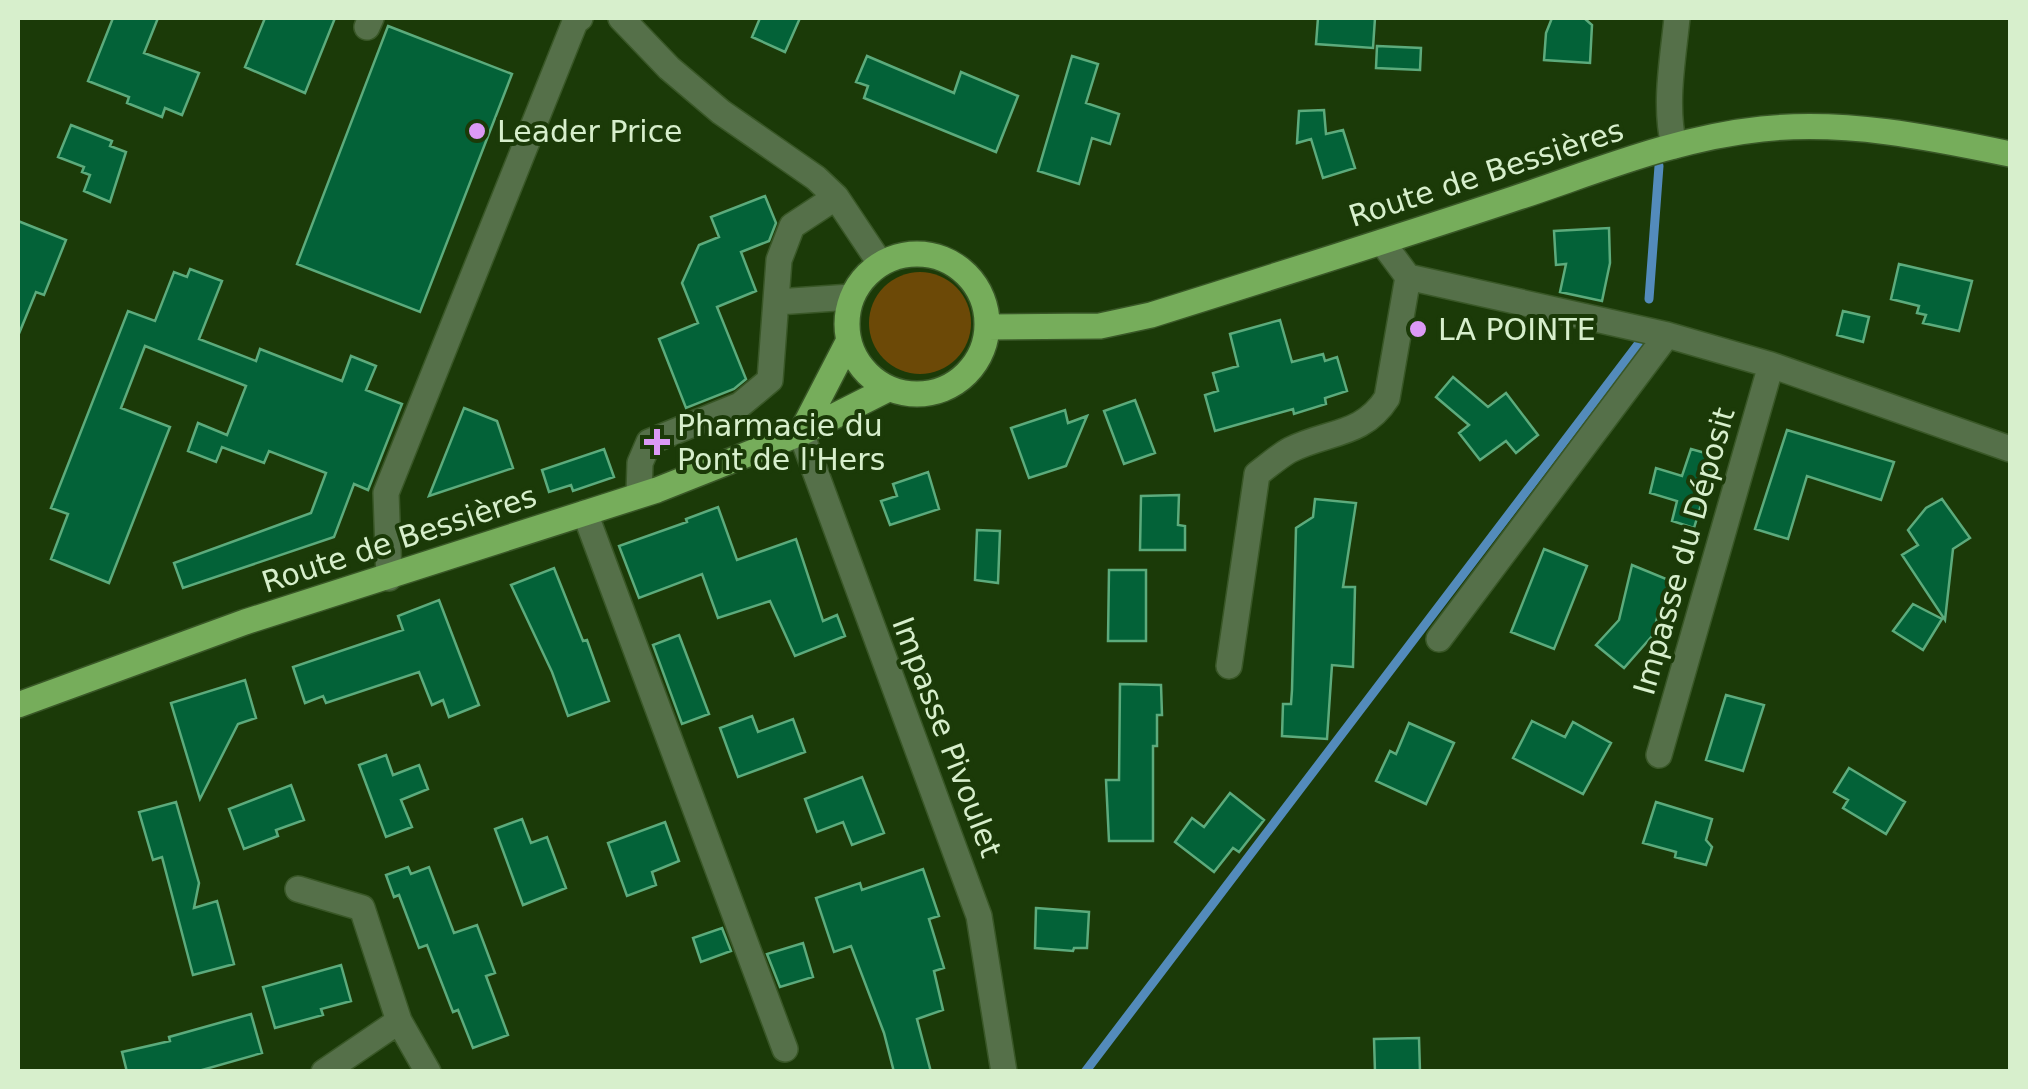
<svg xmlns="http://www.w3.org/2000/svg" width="2028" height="1089" viewBox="0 0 2028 1089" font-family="'DejaVu Sans',sans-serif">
  <rect width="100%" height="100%" fill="#1b3a08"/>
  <!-- green -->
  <path fill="#6c4907" d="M869 323a51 51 0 1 1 102 0a51 51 0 1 1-102 0Z"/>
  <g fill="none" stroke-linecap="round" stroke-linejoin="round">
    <!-- stream -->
    <path stroke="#538bbb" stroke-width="9" d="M1649,299l10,-133
      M1085,1072l554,-729"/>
  </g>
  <!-- building -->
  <path fill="#036238" stroke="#5cab7c" stroke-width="2.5" d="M113,18h45l-14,35 55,20 -17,42 -17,-7 -3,9 -35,-14 2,-6 -41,-16z
    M265,18h70l-30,75 -60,-26z
    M760,18h40l-15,34 -33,-15z
    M1318,18h57l-2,30 -57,-4z
    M1552,18h32l8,7 -2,38 -46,-3 2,-27z
    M388,26l124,48 -92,238 -123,-48z
    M1377,46l44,2 -1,22 -44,-2z
    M867,56l87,37 7,-21 57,24 -22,56 -132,-54 4,-12 -12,-4z
    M1072,56l26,8 -12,39 33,11 -9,30 -18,-6 -13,46 -41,-13z
    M1324,110l2,24 17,-4 12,38 -32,10 -12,-39 -14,4 2,-32z
    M71,125l41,16 -2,5 16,6 -16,50 -26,-11 6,-16 -8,-3 2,-5 -26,-10z
    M765,196l11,27 -7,18 -28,11 15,39 -39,16 29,72 -12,10 -48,19 -27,-69 39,-16 -16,-40 17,-38 20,-8 -8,-20z
    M18,221l48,19 -22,55 -8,-3 -18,44z
    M1609,228l1,35 -8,38 -42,-9 6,-28 -10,1 -2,-34z
    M1899,264l73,17 -13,50 -36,-8 3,-8 -9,-2 2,-7 -28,-7z
    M190,269l32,12 -23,58 57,22 4,-12 82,32 9,-25 25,10 -10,24 36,14 -34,86 -14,-6 -20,53 -151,51 -9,-25 137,-50 15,-40 -57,-22 -5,12 -42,-16 -6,15 -28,-11 10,-28 29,12 19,-49 -101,-40 -24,62 49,19 -61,156 -58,-24 17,-45 -17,-6 77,-197 27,10 19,-49 13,5z
    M1843,311l26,6 -6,25 -26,-7z
    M1280,320l12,42 31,-8 2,7 12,-4 10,34 -22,7 1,6 -32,10 -1,-5 -78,22 -10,-36 13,-4 -5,-18 25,-7 -8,-32z
    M1453,377l35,30 18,-14 32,42 -22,18 -10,-12 -26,19 -21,-27 10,-8 -33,-28z
    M1135,400l20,53 -31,11 -20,-53z
    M464,408l33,13 16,47 -84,28z
    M1065,410l3,13 19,-7 -21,50 -37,12 -18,-50z
    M1787,430l107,32 -13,38 -74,-24 -19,63 -33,-10z
    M604,449l10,28 -41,14 -2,-6 -22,7 -7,-22z
    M1691,449l25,7 -22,72 -22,-7 5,-20 -27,-8 6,-25 26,8z
    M928,472l11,37 -49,16 -9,-24 16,-5 -4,-12z
    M1179,495l-1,30 7,1v24h-45l1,-54z
    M1315,499l41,4 -13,84h12l-2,80 -21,-2 -5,74 -45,-3 1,-32h8l1,-14 4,-162 17,-11z
    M1942,499l28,39 -17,11 -8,71 -43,-65 16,-10 -10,-15 18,-22z
    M718,507l19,53 59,-21 27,82 14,-6 8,21 -50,20 -25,-55 -52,17 -16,-44 -63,24 -20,-52 68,-24 -1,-3z
    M977,530l23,1 -2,52 -23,-3z
    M1544,549l43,17 -33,83 -43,-17z
    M1632,565l44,18 -5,35 -13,-4 -5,21 -29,33 -28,-23 23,-25z
    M554,568l29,73 4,-1 22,61 -41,15 -16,-44 -41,-87z
    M1109,570h37v71h-38z
    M439,600l40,105 -30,12 -6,-17 -11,5 -13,-33 -93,31 -3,-7 -18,7 -12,-36 110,-37 -5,-14z
    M1913,604l29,15 -19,31 -30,-19z
    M679,635l30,79 -27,10 -29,-79z
    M245,680l11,38 -18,6 -38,75 -29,-96z
    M1120,684l41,1 1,30h-5v31h-4v95h-44l-3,-61h13z
    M1726,695l38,10 -21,66 -37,-11z
    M752,716l6,16 35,-13 12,33 -67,25 -18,-49z
    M1532,721l33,16 8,-15 38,21 -28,51 -70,-36z
    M1409,723l45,20 -28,61 -50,-23 14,-30 6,3z
    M386,755l7,20 26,-10 9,24 -27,11 11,27 -26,10 -27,-72z
    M1849,768l56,34 -19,32 -43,-26 5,-8 -14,-8z
    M862,777l22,56 -32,12 -9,-23 -26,10 -12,-33z
    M291,785l13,35 -28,10 2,6 -34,13 -15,-40z
    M1230,793l34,27 -25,32 -6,-4 -19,24 -39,-30 17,-24 12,9z
    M176,802l23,81 -5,25 23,-7 17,63 -41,11 -31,-118 -9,3 -14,-48z
    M1656,802l56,17 -6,21 6,7 -6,18 -31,-8 1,-5 -33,-9z
    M522,819l9,24 16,-6 19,51 -43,17 -28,-76z
    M665,822l14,39 -27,11 4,13 -29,11 -19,-53z
    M408,867l3,7 18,-7 25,66 23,-8 18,48 -9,3 22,59 -35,13 -15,-38 -5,2 -26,-67 -8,3 -20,-53 -5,2 -8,-22z
    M923,869l16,47 -10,3 15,49 -10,3 9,39 -26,9 14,53h-37l-10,-39 -33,-87 -17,6 -18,-54 44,-15 2,7z
    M1036,908l53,4 -2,36h-13l-1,3 -38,-3z
    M722,928l9,23 -30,11 -8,-24z
    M803,943l10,34 -33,10 -13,-33z
    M341,965l10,36 -30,8 2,6 -48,13 -12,-41z
    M251,1014l11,39 -67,19h-68l-5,-20 48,-11 -1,-4z
    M1419,1038l1,34h-45l-1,-33z"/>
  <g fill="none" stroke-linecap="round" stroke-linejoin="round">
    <defs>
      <path id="minor" d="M621,18l48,50 52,44 95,66 20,19 44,66
        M367,27l4,-9
        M1674,146c-10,-42 -1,-87 3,-128
        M1408,277l259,58 104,30 239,84
        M777,302l74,-5
        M801,433l178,483 25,156
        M639,495l1,-32 9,-21 91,-37 30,-25 9,-120 13,-34 44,-29
        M585,513l200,536
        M389,578l-3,-85 189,-471 5,-4
        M1439,639l228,-304
        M1229,666l28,-192c11,-8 22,-18 33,-24 38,-19 73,-14 97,-52l21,-121 -26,-35
        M1659,755l112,-390
        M298,889l64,19 37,113 -75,51
        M399,1021l29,51"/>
      <path id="major" d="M847 324a70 70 0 1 1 140 0a70 70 0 1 1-140 0Z
        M987,327l113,-1 51,-11c121,-38 242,-76 362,-116 82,-27 162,-61 249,-70 83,-9 167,8 248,25
        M801,433l47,-91
        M18,705l227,-83 412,-132 144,-57 87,-44"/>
    </defs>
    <!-- minor casing -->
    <use href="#minor" stroke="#395727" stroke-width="28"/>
    <!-- major casing -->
    <use href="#major" stroke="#395727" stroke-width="28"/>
    <!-- minor -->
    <use href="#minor" stroke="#557049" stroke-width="25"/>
    <!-- major -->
    <use href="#major" stroke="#76ad5b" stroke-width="25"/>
  </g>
  <!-- markers -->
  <g fill="#db99f5" stroke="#1b3a08" stroke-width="4">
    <circle cx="477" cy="131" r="10"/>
    <circle cx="1418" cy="329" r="10"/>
    <path d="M652 427h10v10h10v10h-10v10h-10v-10h-10v-10h10z"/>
  </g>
  <g text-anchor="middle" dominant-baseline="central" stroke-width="8" stroke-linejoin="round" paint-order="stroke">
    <!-- poi labels -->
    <g font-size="30" fill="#d7efcc" stroke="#1b3a08" text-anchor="start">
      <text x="497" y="131">Leader Price</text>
      <text x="1438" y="329">LA POINTE</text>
      <text x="677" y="425">Pharmacie du<tspan x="677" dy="34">Pont de l'Hers</tspan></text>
    </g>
    <!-- street labels -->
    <g font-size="30" fill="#d7efcc" stroke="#1b3a08">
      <text transform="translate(1486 173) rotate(-18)">Route de Bessières</text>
      <text transform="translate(399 539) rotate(-18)">Route de Bessières</text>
      <text transform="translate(1684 551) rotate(-74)">Impasse du Déposit</text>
      <text transform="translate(947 737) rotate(69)">Impasse Pivoulet</text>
    </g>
  </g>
  <!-- border -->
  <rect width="2028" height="1089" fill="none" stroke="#d7efcc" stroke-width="40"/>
</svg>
